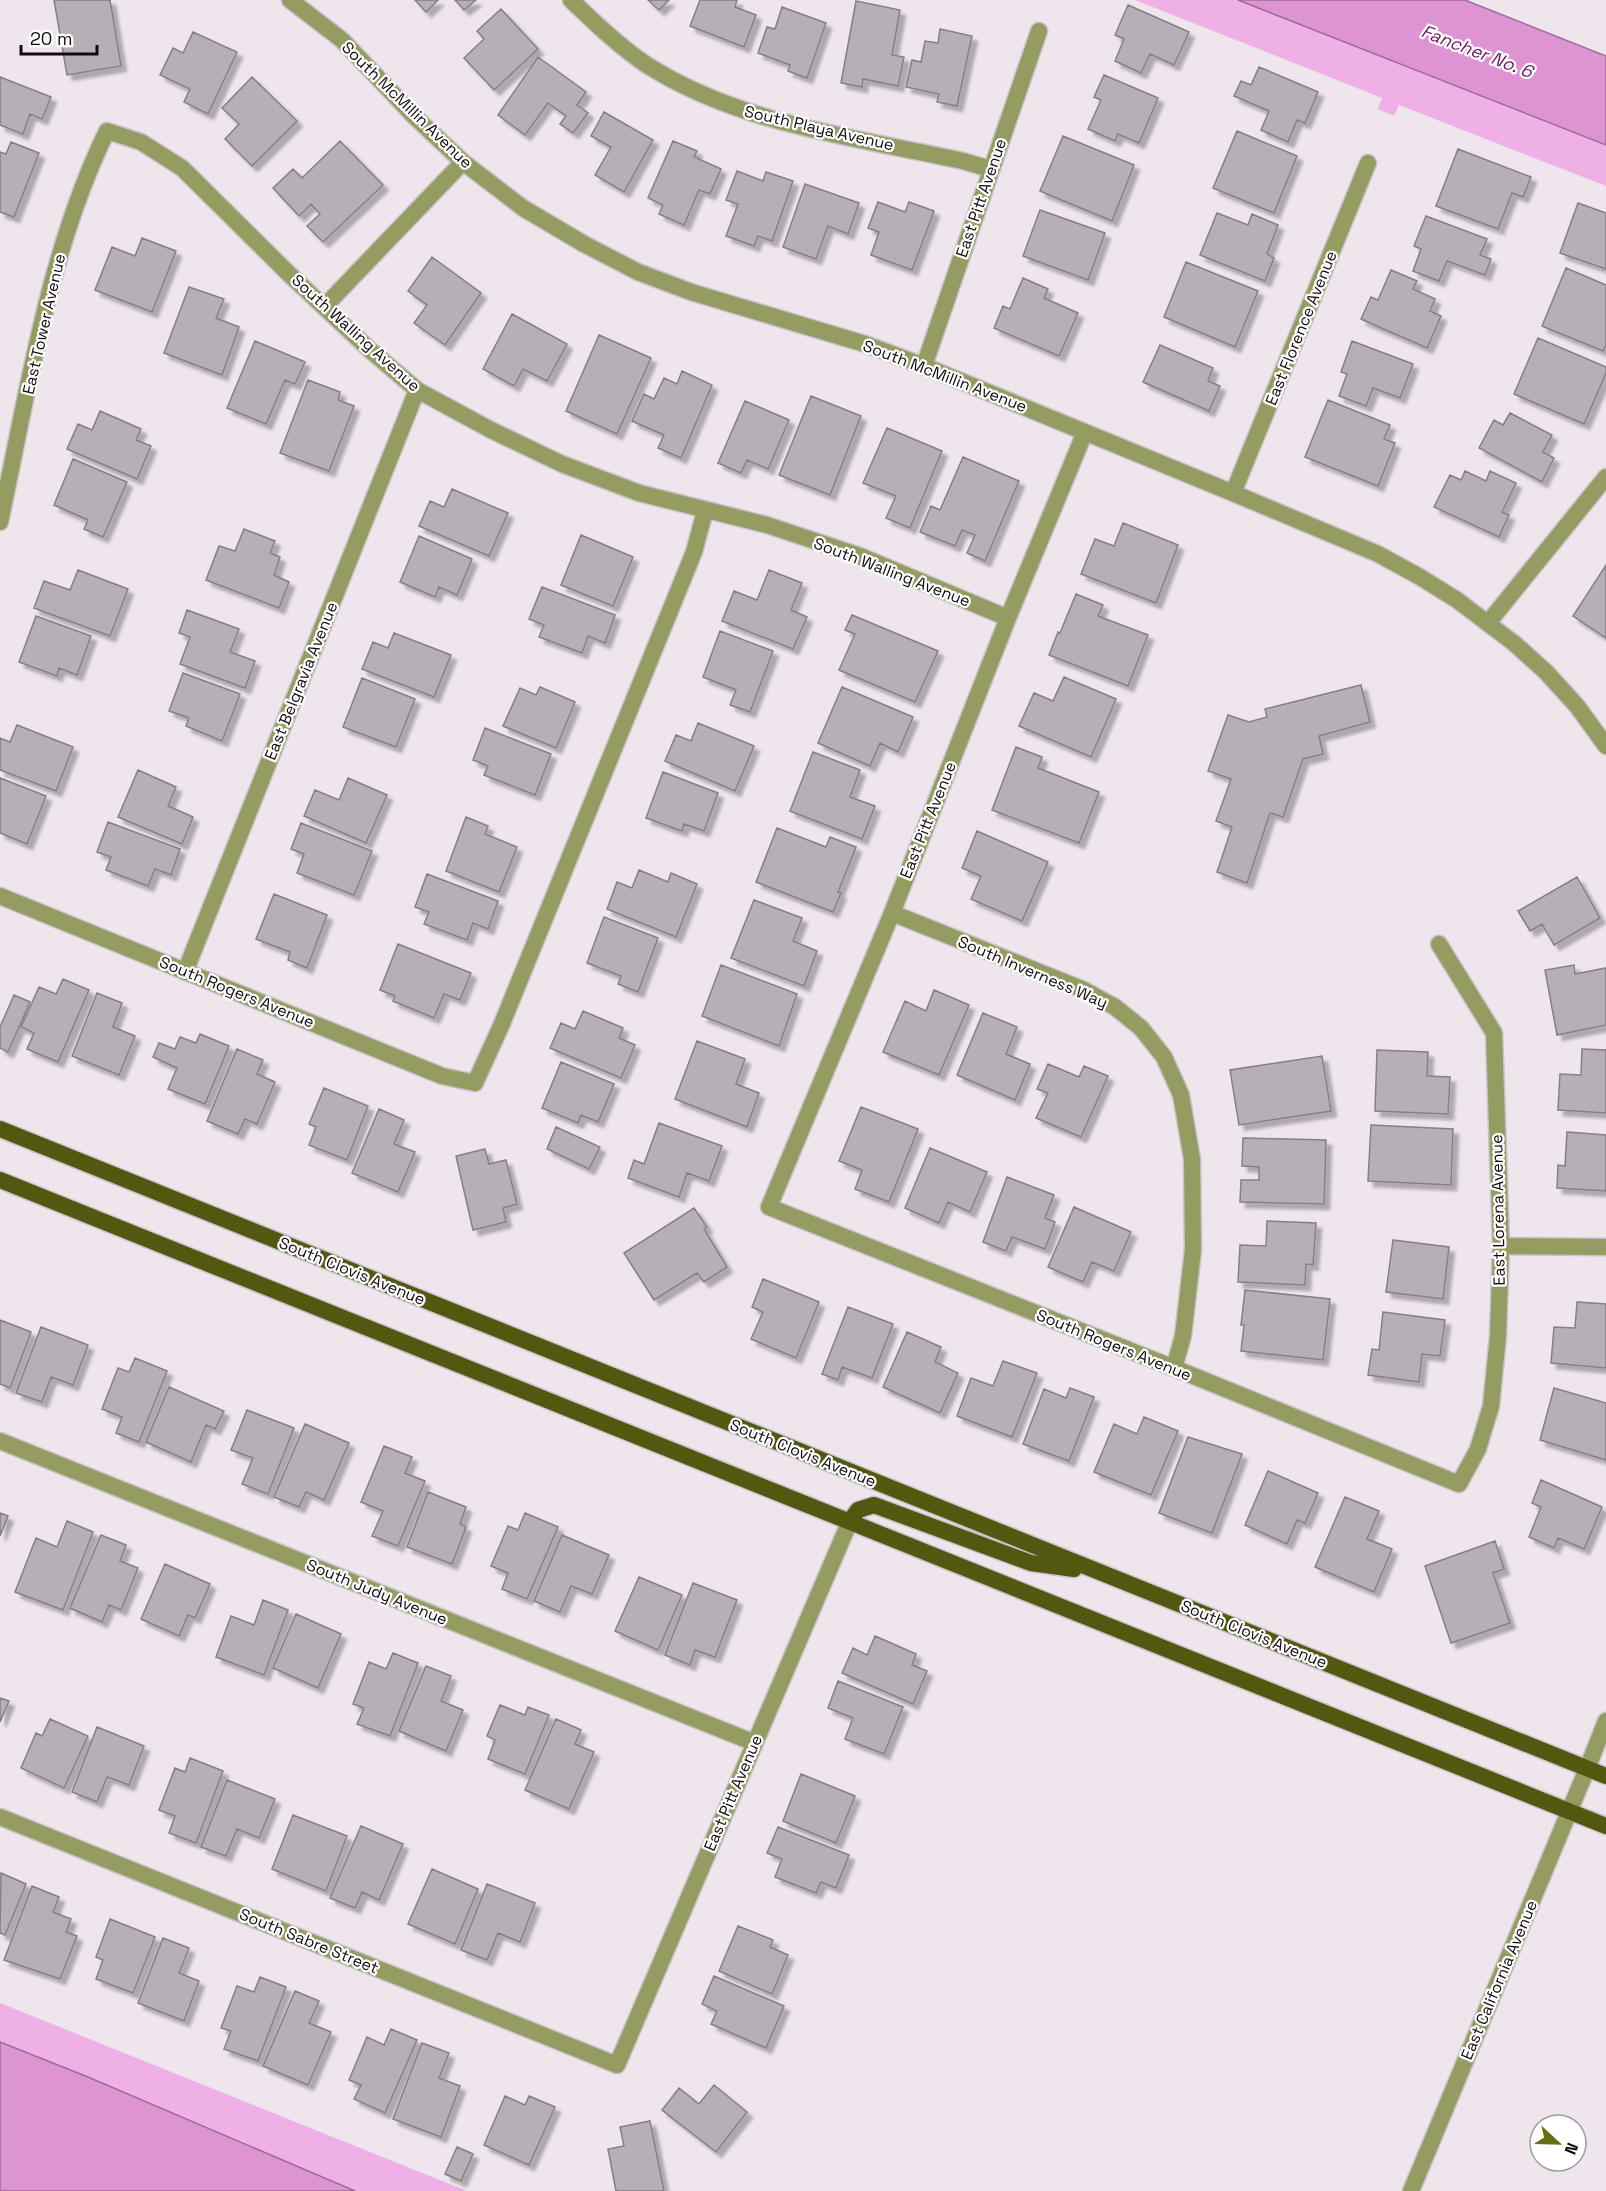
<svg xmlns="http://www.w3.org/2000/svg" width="1606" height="2191" viewBox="0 0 1606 2191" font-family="'Space Grotesk',sans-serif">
  <defs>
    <filter id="shadow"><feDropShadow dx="5.5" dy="5.5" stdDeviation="1.5" flood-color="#0004"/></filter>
  </defs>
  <rect width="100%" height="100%" fill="#eee5ed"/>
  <!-- green -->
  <path fill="#eeb0e5" d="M1135,0h103l368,145v41l-207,-81 -5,11 -16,-7 4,-11z
    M0,2003l467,188h-467z"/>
  <!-- water -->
  <path fill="#dc94d3" stroke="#9e6b98" stroke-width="1.5" d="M1238,0h227l141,56v89z
    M0,2042l88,35 267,114h-355z"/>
  <!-- building -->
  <path fill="#b7afb6" stroke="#877f86" stroke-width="1.5" filter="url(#shadow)" d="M54,0h56l11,66 -54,9z
    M415,0h23l-12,12z
    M455,0h21l-12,10z
    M648,0h21l-10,10z
    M700,0h37l-2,7 21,8 -12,32 -54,-21z
    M856,1l44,9 -8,45 12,2 -6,29 -35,-7 -1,8 -21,-4z
    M1128,5l61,27 -15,33 -24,-11 -9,19 -26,-12 9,-22 -9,-4z
    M782,7l44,16 -19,55 -19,-7 2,-6 -32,-12 9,-26 8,2z
    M501,9l37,40 -44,41 -30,-32 20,-19 -7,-8z
    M940,29l32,7 -15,70 -20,-4 2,-8 -33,-7 6,-27 9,2 4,-21 13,2z
    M193,32l44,20 -29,62 -24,-12 6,-13 -30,-14 13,-27 10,5z
    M538,57l48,35 -9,13 11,8 -15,20 -13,-9 6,-8 -18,-13 -23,32 -27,-20z
    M1259,67l59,25 -13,31 -8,-3 -9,22 -27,-12 8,-19 -35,-15 7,-15 10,4z
    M1104,75l54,23 -19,45 -21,-9 -3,7 -27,-12 13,-29 -7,-3z
    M0,77l51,20 -9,22 -12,-5 -7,20 -23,-9z
    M252,77l45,44 -45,45 -27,-27 14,-15 -17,-16z
    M604,112l49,28 -29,52 -29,-17 16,-28 -20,-11z
    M1237,131l60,25 -23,57 -61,-25z
    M1063,136l71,29 -22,56 -72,-30z
    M340,141l43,44 -60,57 -16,-16 13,-12 -9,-10 -12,12 -26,-28 20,-19 9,9z
    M673,141l24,10 -3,6 27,12 -11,25 -11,-4 -15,35 -25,-11 4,-9 -15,-7z
    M11,142l28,11 -25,64 -14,-5v-60l6,2z
    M1458,149l73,28 -8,20 -11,-4 -14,36 -62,-23z
    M737,171l26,10 3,-9 27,9 -21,60 -14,-5 -4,10 -28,-10 12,-32 -12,-4z
    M805,184l54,19 -11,31 -20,-8 -12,33 -33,-12z
    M878,202l27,10 4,-10 25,9 -22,59 -41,-15 8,-23 -11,-4z
    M1578,203l28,10v56l-46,-16z
    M1040,210l65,23 -17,47 -65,-24z
    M1217,213l31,12 4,-11 26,11 -11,29 7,4 -9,23 -65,-26z
    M1426,216l61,23 -7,16 11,4 -6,16 -38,-14 -8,20 -26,-10 8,-22 -7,-3z
    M142,238l34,13 -24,61 -57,-22 17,-43 23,9z
    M432,257l49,36 -36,52 -31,-22 13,-18 -19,-14z
    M1186,262l72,29 -23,56 -71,-30z
    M1566,268l40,17v60l-3,6 -61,-25z
    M1391,270l26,11 -4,8 22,10 -5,12 11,5 -14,32 -66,-29 10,-22 7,3z
    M1023,278l25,11 -4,9 34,15 -19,43 -65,-28 9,-22 7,3z
    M189,287l35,12 -8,19 23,9 -17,48 -58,-22z
    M512,314l55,30 -20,37 -24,-12 -9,17 -31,-17z
    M599,335l52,23 -34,76 -51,-23z
    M1538,338l68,29v6l-22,51 -70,-30z
    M255,341l50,21 -10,22 -10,-4 -19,44 -39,-16z
    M1352,341l61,23 -13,34 -27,-10 -7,18 -27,-10 8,-22 -6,-2z
    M1160,345l53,23 -5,13 12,5 -11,25 -66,-29z
    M682,371l30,14 -31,73 -23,-10 6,-13 -32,-14 12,-27 10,5 10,-21 13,6z
    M308,380l32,12 -2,8 16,6 -25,65 -49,-18z
    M811,396l50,20 -31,79 -51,-20z
    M1328,400l62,25 -6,14 11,4 -17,43 -73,-29z
    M745,401l44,19 -21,49 -21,-9 -6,13 -23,-10z
    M100,411l41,18 -5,11 15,6 -14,33 -70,-30 11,-25 14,6z
    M1510,413l42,22 -9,17 11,6 -12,24 -63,-34 15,-28 9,5z
    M887,428l55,23 -32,77 -24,-10 10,-22 -33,-13z
    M963,457l56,24 -34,80 -18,-8 8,-18 -13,-5 -7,16 -35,-14 11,-26 9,4z
    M73,459l54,23 -24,55 -19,-8 4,-9 -34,-15z
    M1465,471l21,10 4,-10 26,12 -14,29 7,3 -10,22 -65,-30 16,-32 11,5z
    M452,489l56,24 -19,43 -70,-30 11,-25 14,6z
    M1123,523l55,22 -22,58 -75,-29 14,-35 19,7z
    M244,529l31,12 -5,12 10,4 -6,18 15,7 -10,26 -73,-28 13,-34 16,5z
    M581,535l52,22 -20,49 -52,-21z
    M419,536l53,23 -15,36 -18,-8 -4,10 -35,-15z
    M1606,565v73l-33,-22z
    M78,570l50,19 -18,47 -76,-28 10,-27 26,9z
    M769,570l33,13 -11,27 16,7 -14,32 -71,-28 12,-30 23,9z
    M542,587l73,28 -10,28 -17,-7 -6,17 -43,-16 5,-12 -15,-6z
    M1076,594l27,11 -5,11 50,19 -20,51 -79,-31 9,-23 2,1z
    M187,610l52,19 -9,23 25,9 -10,27 -65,-24 10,-27 -11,-4z
    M852,615l86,36 -23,51 -76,-32 16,-36 -10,-4z
    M36,616l55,20 -14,39 -18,-7 -2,8 -38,-14z
    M720,631l53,20 -23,61 -20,-7 6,-15 -33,-13z
    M394,633l57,22 -17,42 -72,-28 11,-27 15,6z
    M183,673l57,21 -18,47 -36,-15 3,-8 -20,-7z
    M1064,677l52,22 -25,58 -72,-31 15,-33 19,8z
    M362,678l53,21 -19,48 -53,-20z
    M1361,685l9,37 -51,14 4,18 -20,5 -20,58 -13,-4 -23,70 -30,-11 15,-45 -16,-6 15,-42 -23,-8 20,-56 21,7 18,-5 -2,-8z
    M540,687l35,15 -19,46 -53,-22 17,-38 16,7z
    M842,687l71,30 -15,35 -18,-9 -10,23 -52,-23z
    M698,723l56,23 -19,45 -70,-30 11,-26 15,6z
    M17,725l56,22 -17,44 -56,-21v-32l10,4z
    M485,728l66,26 -16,41 -51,-20 4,-9 -15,-6z
    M1016,747l26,10 -4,11 61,24 -20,51 -87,-33z
    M813,752l47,18 -10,27 25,9 -13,33 -72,-28z
    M138,770l38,17 -8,19 25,11 -11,27 -64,-27z
    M663,772l55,21 -14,38 -20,-7 -2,7 -36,-13z
    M0,778l46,18 -19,48 -27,-11z
    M348,778l39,17 -21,48 -62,-27 11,-26 24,10z
    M466,817l22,9 -3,8 32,13 -18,45 -53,-21z
    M108,822l72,27 -9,26 -16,-6 -7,17 -42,-16 5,-13 -14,-5z
    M301,823l71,28 -18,44 -57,-22 7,-19 -13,-5z
    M777,828l49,19 4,-10 26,10 -18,45 3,1 -8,19 -77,-30z
    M977,831l71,31 -26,59 -51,-22 10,-23 -19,-8z
    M639,870l29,12 3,-9 26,11 -21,53 -69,-28 10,-27 15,6z
    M427,874l71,27 -10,28 -15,-6 -6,17 -43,-16 5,-12 -14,-5z
    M1577,877l23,41 -46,27 -12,-21 -12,7 -12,-20z
    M274,894l53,21 -20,53 -19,-8 2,-8 -34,-13z
    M754,900l48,18 -9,23 24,10 -13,35 -73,-28z
    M604,917l54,21 -20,54 -20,-8 3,-8 -34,-13z
    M398,944l73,29 -11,27 -16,-6 -10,24 -41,-17 2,-5 -15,-6z
    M721,965l76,29 -18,52 -77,-30z
    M1574,965l1,9 31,-6v57l-49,10 -12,-65z
    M63,979l26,11 -31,72 -31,-13 7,-16 -13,-6 18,-40 17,7z
    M934,990l35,15 -30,70 -56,-23 22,-51 21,10z
    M97,993l25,10 -9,24 22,9 -16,39 -47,-19z
    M14,995l16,7 -22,50 -8,-4v-21z
    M583,1011l40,17 -4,10 16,7 -14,33 -71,-30 11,-25 14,6z
    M983,1013l34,14 -11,27 24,10 -15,36 -58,-25z
    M200,1034l29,12 -24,58 -37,-15 9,-21 -24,-11 6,-14 16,6 5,-12 16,6z
    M697,1041l48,18 -9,25 23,9 -12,34 -72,-28z
    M237,1049l26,11 -6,14 18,8 -18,42 -12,-5 -7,15 -31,-13z
    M1582,1049l24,1v63l-48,-3 2,-36 21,1z
    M1377,1050l51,2 -1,24 23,1 -2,37 -73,-3z
    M1322,1056l9,55 -92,14 -9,-55z
    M561,1062l53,22 -16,38 -17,-7 -3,8 -36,-15z
    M1048,1064l31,13 5,-11 24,10 -27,61 -45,-19 12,-25 -11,-4z
    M324,1088l44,18 -21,54 -38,-15 7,-18 -7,-3z
    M861,1107l57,22 -29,73 -34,-13 7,-19 -23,-9z
    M379,1109l25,11 -10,24 21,8 -17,40 -46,-19z
    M659,1123l63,23 -13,35 -22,-8 -8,24 -51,-19 6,-18 10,4z
    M1371,1125l82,4 -2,56 -83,-4z
    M556,1127l44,20 -11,22 -42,-20z
    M1567,1132l39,3v56l-49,-3 1,-23 7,1z
    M1243,1138l83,2 -2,64 -84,-2 1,-22h18v-13l-17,-1z
    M930,1148l57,24 -17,40 -22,-10 -9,21 -34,-15z
    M485,1149l4,15 17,-4 11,44 -14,4 3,14 -33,8 -17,-74z
    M1007,1177l47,18 -9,23 10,4 -10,27 -33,-12 -6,14 -23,-9z
    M1074,1207l57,25 -17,39 -22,-9 -9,20 -35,-15z
    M694,1208l13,19 -3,2 23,38 -23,15 -7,-9 -43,27 -30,-47z
    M1267,1221l49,2 -3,42 -7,-1 -1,21 -67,-3 2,-37 26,1z
    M1393,1240l56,7 -6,52 -57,-7z
    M763,1279l56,23 -23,56 -45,-19 12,-27 -11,-5z
    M1245,1290l85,9 -7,61 -82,-9 3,-26h-3z
    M1577,1302l29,2v64l-55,-5 3,-36 21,1z
    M848,1307l45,17 -21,54 -30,-11 -4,13 -16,-6z
    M1383,1312l62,8 -5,36 -18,-2 -3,28 -51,-7 4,-26 7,1z
    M0,1320l31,12 -21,56 -10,-4z
    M41,1327l47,18 -15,40 -22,-8 -9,25 -26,-9z
    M907,1332l34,15 -6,15 23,11 -18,40 -57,-26z
    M135,1358l32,13 -28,71 -23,-9 6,-16 -20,-8 16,-41 11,4z
    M1003,1361l34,12 -25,64 -55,-21 14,-38 22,8z
    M169,1387l55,24 -9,18 -9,-4 -15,37 -45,-20z
    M1070,1388l24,9 -25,64 -46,-17 21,-55 22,9z
    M1554,1388l52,15v57l-66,-20z
    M247,1410l47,18 -26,66 -26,-10 11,-26 -22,-8z
    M1144,1417l34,14 -27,64 -57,-23 20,-48 23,10z
    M305,1424l44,19 -25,57 -18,-8 -7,15 -25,-10z
    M1188,1437l54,17 -30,79 -53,-20z
    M384,1446l28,11 -7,16 20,8 -27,65 -26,-10 11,-25 -22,-9z
    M1268,1471l50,22 -13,30 -8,-3 -10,24 -42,-19z
    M1541,1480l61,27 -18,42 -26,-11 -4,10 -25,-11 12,-30 -9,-4z
    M428,1492l38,15 -6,17 6,3 -14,37 -45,-17z
    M1345,1497l34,14 -12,28 25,10 -18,43 -59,-25z
    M0,1513l8,3 -8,20z
    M525,1513l33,14 -31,72 -25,-10 6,-16 -17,-7 17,-40 10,4z
    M67,1521l26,11 -30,78 -48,-18 21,-54 21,9z
    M101,1535l25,10 -6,16 18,7 -17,42 -12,-5 -7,17 -32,-14z
    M562,1535l47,20 -17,39 -21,-8 -11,26 -26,-11z
    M1495,1541l9,28 -11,4 17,50 -59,20 -26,-77z
    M165,1564l45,20 -15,34 -7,-3 -9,21 -38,-17z
    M639,1577l43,18 -24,55 -43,-19z
    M693,1583l44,17 -22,57 -20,-7 -5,15 -25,-10z
    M263,1600l25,10 -24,65 -48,-18 15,-41 23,9z
    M296,1614l45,20 -23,54 -45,-20z
    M875,1636l41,18 -4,11 15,6 -14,33 -71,-31 11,-25 14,7z
    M393,1653l25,10 -28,73 -33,-12 7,-16 -11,-4 16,-42 17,7z
    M426,1666l25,10 -10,25 22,9 -17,41 -47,-20z
    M838,1681l65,26 -19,47 -39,-15 8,-21 -25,-10z
    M0,1698l9,3 -9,21z
    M500,1705l25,10 3,-8 21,8 -24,59 -37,-15 7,-19 -8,-4z
    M50,1719l38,17 -24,52 -43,-20 15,-35 6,3z
    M556,1719l25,11 -6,14 19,8 -25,57 -44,-19z
    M97,1727l47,19 -15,39 -22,-8 -10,25 -25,-10z
    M190,1758l33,13 -27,72 -27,-10 6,-17 -16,-6 16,-42 10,4z
    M801,1774l54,22 -19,47 -53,-22z
    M227,1780l48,19 -16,39 -22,-9 -11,27 -25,-9z
    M293,1815l54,21 -21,55 -54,-22z
    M361,1826l42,18 -24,56 -17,-8 -7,16 -25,-10z
    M778,1827l71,28 -13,33 -15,-6 -5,11 -41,-16 7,-18 -15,-6z
    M432,1869l46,20 -23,55 -47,-20z
    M1,1873l25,11 -21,51 -5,-2z
    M487,1884l48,19 -15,39 -22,-9 -11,27 -26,-10z
    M32,1886l27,11 -6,15 18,7 -5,13 11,4 -17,43 -56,-19z
    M110,1919l45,18 -22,56 -37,-14 7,-19 -7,-3z
    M738,1926l35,14 -3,7 18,8 -16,39 -53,-23z
    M163,1938l26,10 -10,25 20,8 -15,40 -46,-18z
    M714,1976l70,30 -18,42 -55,-24 6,-13 -15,-7z
    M260,1977l26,10 -28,74 -34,-12 7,-18 -10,-3 16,-42 17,6z
    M295,1991l24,10 -10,22 22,9 -23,53 -45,-19z
    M391,2029l26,11 -32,73 -31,-14 7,-14 -12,-5 18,-43 17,8z
    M422,2043l27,10 -10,25 21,8 -19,51 -48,-18z
    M714,2085l33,27 -31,40 -54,-42 17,-22 20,16z
    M505,2096l20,9 4,-9 26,11 -26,58 -45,-20z
    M650,2121l14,70h-48l-8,-42 16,-3 -4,-19z
    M457,2147l16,7 -12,27 -16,-7z"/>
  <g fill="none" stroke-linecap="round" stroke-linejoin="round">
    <defs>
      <path id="minor" d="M290,0l52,40 73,77 48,45 60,46 61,36 54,28 53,20 174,52 59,22 309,127 145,61 42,23 37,23 58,44 31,28 31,34 29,40
        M571,0c24,23 49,47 76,65 92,59 211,73 316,96l27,8
        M324,307l139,-145
        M924,366l115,-335
        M1085,432l-77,186 -116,295 -123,294 405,161 285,116 19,-35 13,-43 7,-70 3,-90 -7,-213 -55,-89
        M1233,493l135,-330
        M0,522c28,-130 48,-270 107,-391l34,11 41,26 106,105 82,77 47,40 74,40 71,34 77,29 128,32 93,31 148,62
        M1488,623l118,-146
        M0,896l442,180 33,7 26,-57 193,-474 11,-41
        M892,913l192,77 31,17 26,21 23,29 17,38 11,64 1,91 -10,86 -9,32
        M185,972l232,-582
        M1501,1246l105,1
        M0,1441l755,302
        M1587,1769l19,-48
        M0,1817l617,248 233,-544"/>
      <path id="tertiary" d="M1411,2191l176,-422"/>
      <path id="primary" d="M0,1129l1606,647
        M0,1180l1606,646
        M850,1521l8,-11 16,-5 157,58 43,6"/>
    </defs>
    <!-- minor casing -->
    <use href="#minor" stroke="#cac2c9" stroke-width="19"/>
    <!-- tertiary casing -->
    <use href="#tertiary" stroke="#cac2c9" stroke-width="19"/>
    <!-- primary casing -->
    <use href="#primary" stroke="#cac2c9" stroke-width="19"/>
    <!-- minor -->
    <use href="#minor" stroke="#959c61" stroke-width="16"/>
    <!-- tertiary -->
    <use href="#tertiary" stroke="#959c61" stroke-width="16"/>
    <!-- primary -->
    <use href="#primary" stroke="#525810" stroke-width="16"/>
  </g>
  <g text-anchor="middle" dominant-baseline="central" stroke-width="4.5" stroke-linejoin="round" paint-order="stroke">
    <!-- street labels -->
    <g font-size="16" fill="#0f0c0f" stroke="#fff">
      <text transform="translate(407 105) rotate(44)">South McMillin Avenue</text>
      <text transform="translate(819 128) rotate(13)">South Playa Avenue</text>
      <text transform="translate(981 198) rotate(-71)">East Pitt Avenue</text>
      <text transform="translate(44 324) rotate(-77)">East Tower Avenue</text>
      <text transform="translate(1301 328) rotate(-68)">East Florence Avenue</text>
      <text transform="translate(356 333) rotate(42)">South Walling Avenue</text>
      <text transform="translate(945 376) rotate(21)">South McMillin Avenue</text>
      <text transform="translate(892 572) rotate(21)">South Walling Avenue</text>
      <text transform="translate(301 681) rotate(-68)">East Belgravia Avenue</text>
      <text transform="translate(928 820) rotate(-68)">East Pitt Avenue</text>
      <text transform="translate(1033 972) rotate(23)">South Inverness Way</text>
      <text transform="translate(237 992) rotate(22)">South Rogers Avenue</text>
      <text transform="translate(1498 1210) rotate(-91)">East Lorena Avenue</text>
      <text transform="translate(352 1271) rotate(22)">South Clovis Avenue</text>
      <text transform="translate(1114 1345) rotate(22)">South Rogers Avenue</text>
      <text transform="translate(803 1453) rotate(22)">South Clovis Avenue</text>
      <text transform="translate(377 1592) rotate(22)">South Judy Avenue</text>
      <text transform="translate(1254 1634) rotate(22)">South Clovis Avenue</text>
      <text transform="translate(733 1793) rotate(-67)">East Pitt Avenue</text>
      <text transform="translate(309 1941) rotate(22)">South Sabre Street</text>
      <text transform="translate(1499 1980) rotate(-67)">East California Avenue</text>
    </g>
    <!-- water labels -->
    <g font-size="18" font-style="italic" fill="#6c1866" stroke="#fff">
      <text transform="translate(1477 51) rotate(21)">Fancher No. 6</text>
    </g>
  </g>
  <!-- north arrow -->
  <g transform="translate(1558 2143) rotate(112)"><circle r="28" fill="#ffffff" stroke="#9f9e9f" stroke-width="1.5"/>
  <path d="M0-4.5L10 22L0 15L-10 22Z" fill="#686e14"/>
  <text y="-9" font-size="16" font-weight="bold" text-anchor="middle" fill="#0f0c0f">N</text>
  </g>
  <!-- scale -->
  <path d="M21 45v9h76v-9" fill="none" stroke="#0f0c0f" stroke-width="3"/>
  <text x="30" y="45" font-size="18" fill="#0f0c0f" stroke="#ffffff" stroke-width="4.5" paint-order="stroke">20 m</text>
</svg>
